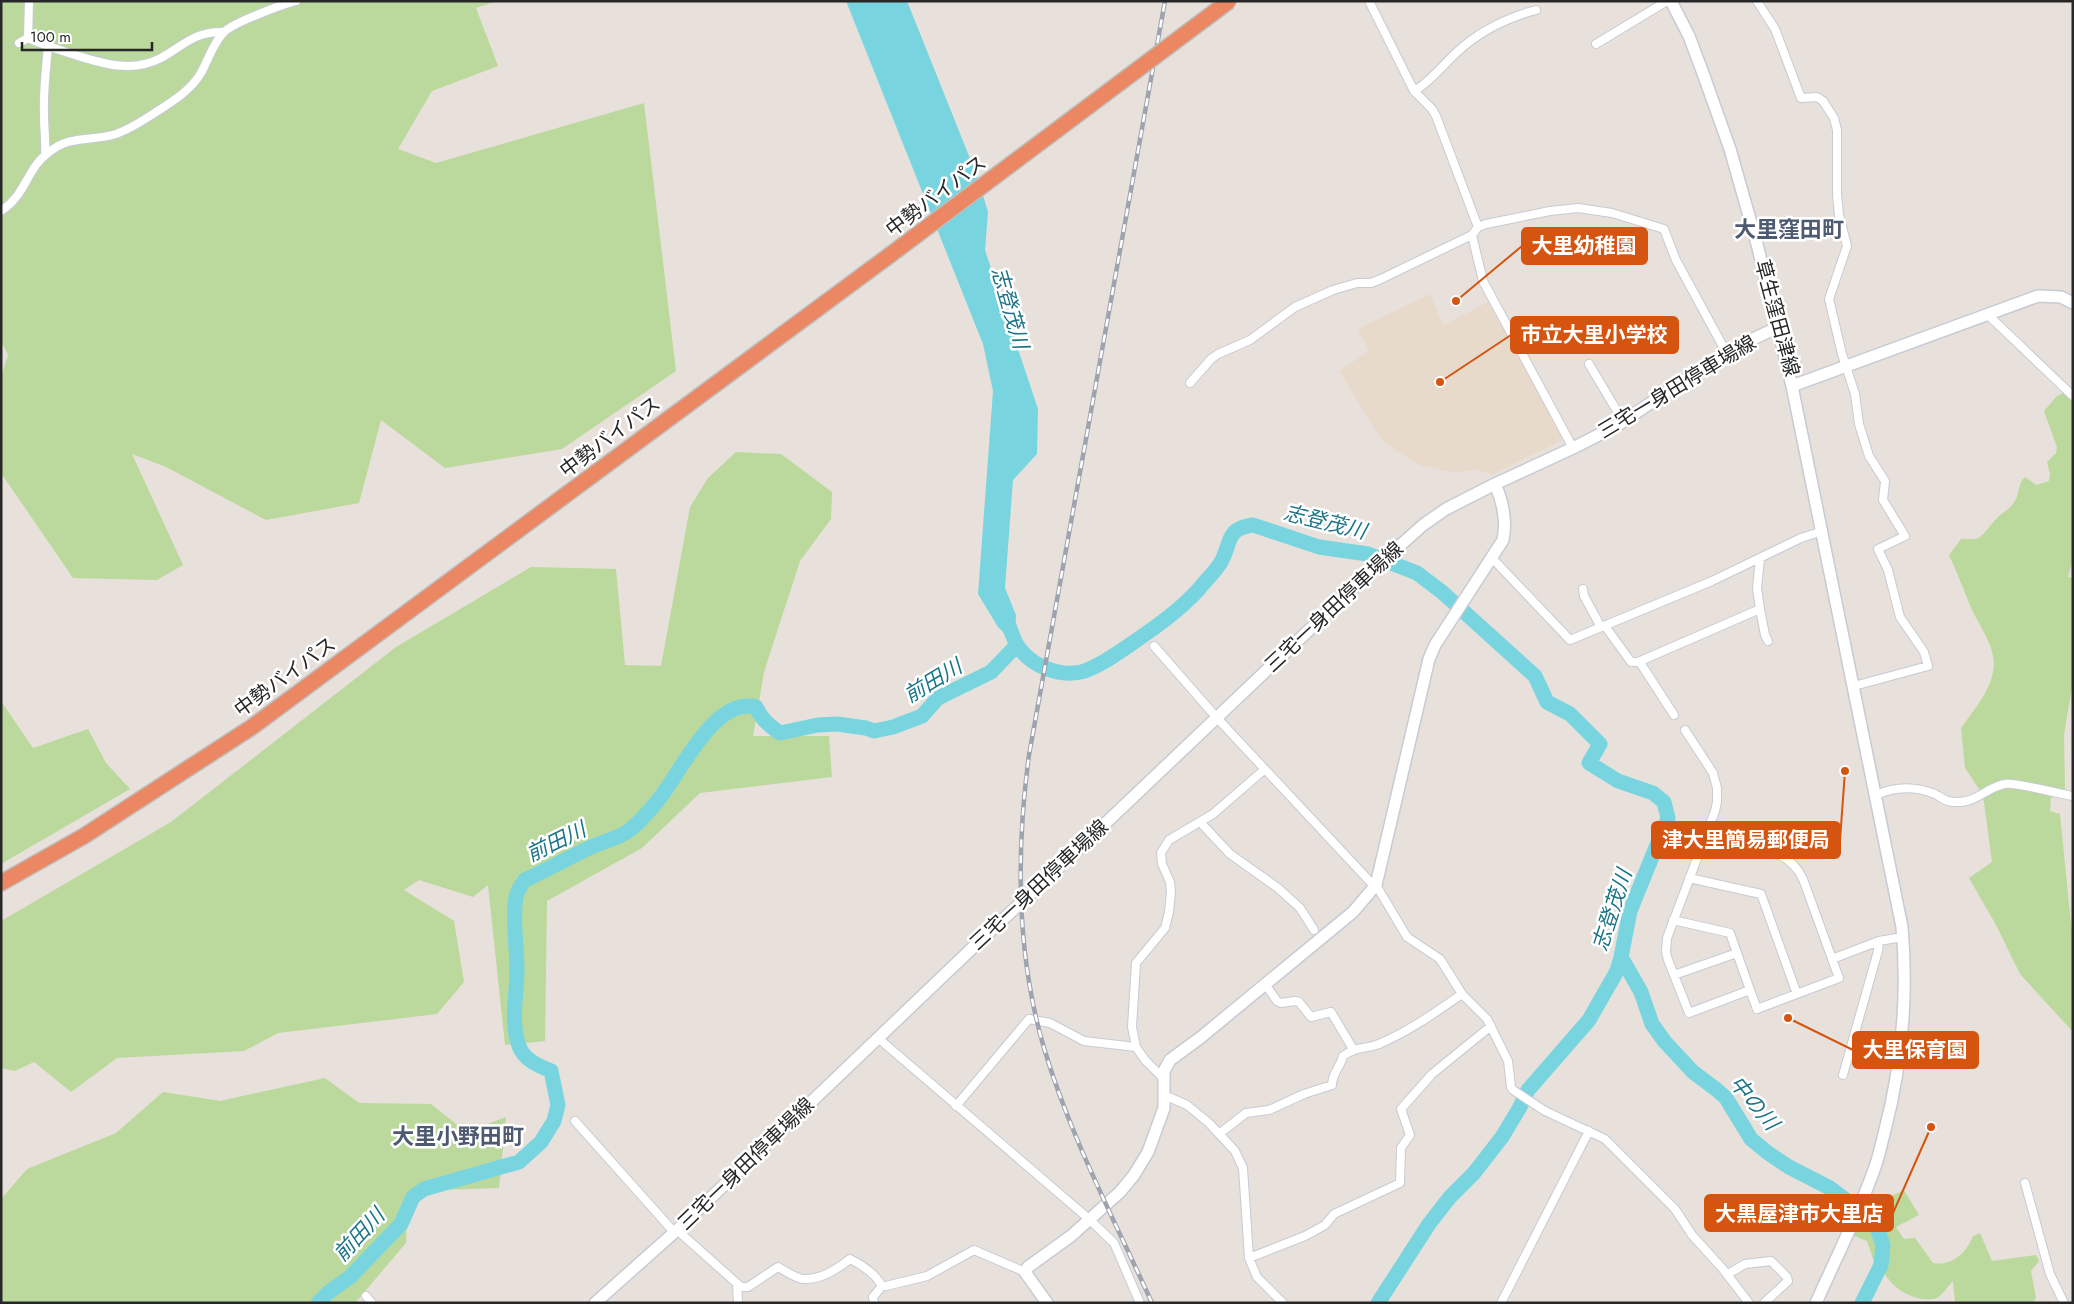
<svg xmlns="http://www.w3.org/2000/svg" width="2074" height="1304" viewBox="0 0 2074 1304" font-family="Jost,'Noto Sans JP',sans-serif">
  <rect width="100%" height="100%" fill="#e8e0da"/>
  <!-- education -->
  <path fill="#e8dacb" d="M1430,294l13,31 45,-23 3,6h4l70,131 -73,36 -17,-6 -20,4 -35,-8 -22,-13 -17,-13 -42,-68 30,-20 -11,-22z"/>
  <!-- green -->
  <path fill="#bbd99c" d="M1,1h496l-21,7 22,58 -66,25 -34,58 38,14 208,-60 32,268 -114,78 -117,19 -64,-48 -22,83 -93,17 -100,-53 -34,-13 51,111 -26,15 -84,-2 -72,-105v-96l7,-22 -7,-15z
    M2073,388v171l-5,18 5,1v103l-9,54 1,55 -14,8 -1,13 10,3 13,130v88l-53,-58 -24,-49 -27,-47 23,-16 -9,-67 -18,-27 -4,-40c12,-17 28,-35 32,-56 5,-22 -13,-45 -22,-64 -7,-18 -14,-36 -22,-53l12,-16c6,-1 13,2 19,-2 6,-5 11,-13 16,-18 7,-7 16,-11 20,-20 4,-8 2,-16 9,-22l11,8 13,-4 1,-7 -3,-12 9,-9 1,-6 -13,-36 13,-15z
    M736,452l45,2 51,38 -1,27 -31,42 -36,111 -11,64h76l3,41 -132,16 -58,55 -95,53 -2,140 -40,4 -17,-160 -15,12 -54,-17 -15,10 50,31 10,61 -27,32 -159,19 -34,18 -127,7 -46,34 -37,-30 -19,9 -14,-3v-147l170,-99 225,-175 135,-80 85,2 9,96 36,1 29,-159 18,-29z
    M1,701l32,47 55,-19 18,34 24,26 -129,75z
    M325,1078l34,25 72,1 35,28 40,-15 -7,71 -91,3 -2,52 -51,60h-354v-104l26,-30 89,-36 47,-41 57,9z
    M1904,1190l15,25 -23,12 8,12 11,-1 18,25c19,4 34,-11 40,-27l7,-3 12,28 44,-6 3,6 -8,10 5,27 -4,5h-77l-2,-22c-5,5 -10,13 -16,17 -20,6 -45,-9 -53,-26l-14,26 -5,-3 10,-30 -8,-24 -15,-6 17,-39 14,4z"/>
  <!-- water -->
  <path fill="#78d5e0" d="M846,1h61l70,175 11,36 -3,38 53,159 -1,45 -24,26 -8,108 11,27 -2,28 -16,-16 -20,-33 15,-203 -10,-47z"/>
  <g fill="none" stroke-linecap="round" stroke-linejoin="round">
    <!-- river -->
    <path stroke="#78d5e0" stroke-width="15" d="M1007,620c3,8 6,18 10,25 13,20 40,32 64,27 17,-4 38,-20 53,-30 23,-16 46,-32 65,-53 7,-9 16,-17 22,-27 11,-20 4,-33 32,-37l66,22 49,7 49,19 25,19 93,84 12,26 23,12 30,30 -11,19 29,18 35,12 11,9 4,16 -38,93 -9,46 -4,14 -28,49 -61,70 -8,17 -18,30 -28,36 -24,24 -21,27 -51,79
      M1621,957l20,35 11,32 13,18 28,30 24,18 9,8 25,41 17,14 21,14 41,21 36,27 11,13 6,17 -2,20 -19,38
      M318,1303l11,-11 21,-15 51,-53 12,-27 11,-8 95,-27 22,-20 13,-21 4,-16 -7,-34c-12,-5 -27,-11 -32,-25 -9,-24 -2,-51 -2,-76 0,-24 -5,-49 -1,-73 2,-7 4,-11 9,-17 22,-10 43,-22 64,-32 14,-7 30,-9 42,-19 10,-8 20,-20 28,-30 22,-27 55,-102 97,-92 5,12 13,19 24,26l38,-8 19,-1 29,4 8,3 19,-4 29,-11 16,-18 53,-26 26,-27"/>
    <defs>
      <path id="street" d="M1369,1l45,90 18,18 4,7 42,111
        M1757,1l18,28 26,69 16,-1 6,4 11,17 3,12v65l2,20 8,31 -18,53 13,55 13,40 4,30 10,32 16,25 -2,19 22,36 -27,13 10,21 12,47 24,35 4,14 -74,20
        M28,38c16,7 31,12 47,17 29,9 57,18 86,3 23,-13 34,-27 63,-26
        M28,38l1,-37
        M19,43l9,-5
        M1596,44l71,-43
        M1414,91c15,-8 28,-25 41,-37 23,-22 51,-36 81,-44
        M45,155c1,-14 -1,-26 -1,-40 -1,-23 2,-46 4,-68
        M1,211c25,-16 26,-43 47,-58 23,-19 42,-11 68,-19 14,-5 28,-14 40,-22 16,-10 35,-22 45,-39 7,-13 12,-29 22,-40 9,-10 58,-28 73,-32
        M1472,235l11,46 90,167
        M1987,314l86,82
        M1589,364l34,57
        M1190,383l21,-24 7,-5 32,-14 45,-33 38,-17 24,-7h14l10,-4 91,-44 6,-8 8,-3 64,-13 28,-3 34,5 52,16 12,31 50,92
        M1492,558l78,82 142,-59 89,-43 22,-7
        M1583,589l1,7 17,31
        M1760,609l5,26 3,6
        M1605,626l26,36h7l3,2 33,51
        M1154,646l63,72 158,169
        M1638,662l122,-53 -3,-21 3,-29
        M1685,730l28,43 4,15v14l-2,9 -48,127 -1,14 2,8 21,53 61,-23 7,19 82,-31 -36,-99c-12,-26 -34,-28 -59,-33 -13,-3 -26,-7 -39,-10
        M1876,795c20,-9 39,-9 59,-1 4,2 9,6 13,7 27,6 37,-14 57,-17 11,-2 54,10 68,12
        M1201,823l29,31 48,34 22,20 14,22
        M1689,878l72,16 36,100
        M1376,885l31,52 33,22 22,35 25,25 21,42 3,26 2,3 32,21 60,28 70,70 17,26 30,33 27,35
        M1673,920l57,13 7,20 -63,22
        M1737,953l13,37
        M1832,959l47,-18 24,-4
        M1265,984l12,17 4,2 14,-2 4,1 12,15 20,-5 22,37
        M878,1038l211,181 25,24 26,60
        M1843,1075l35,-124 1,-10
        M1164,1079l-19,-19 -9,-13 -4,-20 4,-64 29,-35 4,-16 2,-20 -1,-10 -8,-18 -1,-11 8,-13 44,-26 52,-45
        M1164,1095l23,10 22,18 26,28 8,17 6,90 8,19 26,26
        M956,1106l73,-87 21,4 34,18 52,6
        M575,1121l99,111
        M1219,1134l27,-21 23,-3 35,-16 28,-9c0,-12 8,-17 11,-29 16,-11 21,-6 36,-12 29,-12 57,-32 83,-50
        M2025,1183l25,91 14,29
        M677,1230l64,57h7l30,-20c7,4 17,11 25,12 18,1 34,-10 47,-20 12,6 25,14 32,27
        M1249,1258l56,-22 20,-11 9,-11 66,-31 1,-35 9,-13 -9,-26 31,-35 59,-48
        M1728,1274l17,-10 26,-3 16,16 1,4 -24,22
        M737,1284l1,19
        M366,1296l6,7
        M874,1303l-1,-6 9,-11h4l41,-10 47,-26 51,22
        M1501,1303l88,-172"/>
      <path id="secondary" d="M1671,1l18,35 15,40 26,73 27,95 35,142 110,541c6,70 0,139 -18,207 -3,11 -5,22 -9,33 -16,46 -39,91 -59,136
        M1792,386l246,-90 23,1 12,6
        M1052,874l315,-299 56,-50 23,-16 49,-25 78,-36 45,-23 108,-73 52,-25
        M595,1303l82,-73 309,-295
        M1047,1303l-22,-31 3,-5 43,-31 49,-44 14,-17 14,-23 16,-44v-37l6,-11 30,-22 153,-126 23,-27 53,-226 6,-14 68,-105c4,-20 0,-38 -8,-56"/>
      <path id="highway" d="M1,883l83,-47 168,-109 638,-472"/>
    </defs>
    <!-- street casing -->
    <use href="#street" stroke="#c6cbd4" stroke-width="10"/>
    <!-- secondary casing -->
    <use href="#secondary" stroke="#c6cbd4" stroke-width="14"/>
    <!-- highway casing -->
    <use href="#highway" stroke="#bebebe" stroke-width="18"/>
    <!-- street -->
    <use href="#street" stroke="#fff" stroke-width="8"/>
    <!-- secondary -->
    <use href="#secondary" stroke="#fff" stroke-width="11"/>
    <!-- highway -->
    <use href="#highway" stroke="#eb8762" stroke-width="15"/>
    <defs>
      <path id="rail" d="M1152,1303c-38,-84 -82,-167 -108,-255 -28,-95 -28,-196 -15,-293l136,-754"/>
    </defs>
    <!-- rail casing -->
    <use href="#rail" stroke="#9ea3b0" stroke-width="4.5"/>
    <!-- rail -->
    <use href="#rail" stroke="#fff" stroke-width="2.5" stroke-dasharray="8" stroke-linecap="butt"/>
    <defs>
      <path id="secondary-bridge" d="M986,935l66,-61"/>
      <path id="highway-bridge" d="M890,255l339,-254"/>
    </defs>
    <!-- secondary-bridge casing -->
    <use href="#secondary-bridge" stroke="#c6cbd4" stroke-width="14" stroke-linecap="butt"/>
    <!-- highway-bridge casing -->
    <use href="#highway-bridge" stroke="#bebebe" stroke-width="18" stroke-linecap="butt"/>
    <!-- secondary-bridge -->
    <use href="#secondary-bridge" stroke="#fff" stroke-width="11"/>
    <!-- highway-bridge -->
    <use href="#highway-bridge" stroke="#eb8762" stroke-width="15"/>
  </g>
  <g text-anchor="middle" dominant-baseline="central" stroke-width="5" stroke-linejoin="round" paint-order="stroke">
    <!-- street labels -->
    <g font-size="20" fill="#272727" stroke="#fff">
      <text transform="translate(936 196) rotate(-37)">中勢バイパス</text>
      <text transform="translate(1777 318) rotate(75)">草生窪田津線</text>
      <text transform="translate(1677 387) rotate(-31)">三宅一身田停車場線</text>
      <text transform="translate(610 437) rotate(-37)">中勢バイパス</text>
      <text transform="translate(1334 607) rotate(-43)">三宅一身田停車場線</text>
      <text transform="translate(285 677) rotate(-36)">中勢バイパス</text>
      <text transform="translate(1039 885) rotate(-43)">三宅一身田停車場線</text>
      <text transform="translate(746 1164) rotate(-44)">三宅一身田停車場線</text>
    </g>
    <!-- water labels -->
    <g font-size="21" font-style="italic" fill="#1b7487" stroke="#fff">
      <text transform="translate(1010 308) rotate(74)">志登茂川</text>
      <text transform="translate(1325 522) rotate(14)">志登茂川</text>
      <text transform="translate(933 681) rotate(-31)">前田川</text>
      <text transform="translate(556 842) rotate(-26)">前田川</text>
      <text transform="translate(1612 910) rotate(-72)">志登茂川</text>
      <text transform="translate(1754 1103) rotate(50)">中の川</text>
      <text transform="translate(359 1235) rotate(-47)">前田川</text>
    </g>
    <!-- quarter labels -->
    <g font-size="22" font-weight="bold" fill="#4d5a72" stroke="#fff">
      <text x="1789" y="229">大里窪田町</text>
      <text x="458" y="1136">大里小野田町</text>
    </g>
  </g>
  <!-- callouts -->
  <path fill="none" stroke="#d5540f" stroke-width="2" d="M1456 301L1522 246M1440 382L1511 335M1845 771L1840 840M1788 1018L1853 1050M1931 1127L1893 1213"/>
  <g fill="#d5540f" stroke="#fff" stroke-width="2">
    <circle cx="1456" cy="301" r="5"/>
    <circle cx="1440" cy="382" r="5"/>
    <circle cx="1845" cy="771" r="5"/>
    <circle cx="1788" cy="1018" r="5"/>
    <circle cx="1931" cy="1127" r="5"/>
  </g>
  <g fill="#d5540f" stroke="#d5540f" stroke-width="2">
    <rect x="1522" y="228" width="125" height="36" rx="5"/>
    <rect x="1511" y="317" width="167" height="36" rx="5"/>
    <rect x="1652" y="822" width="188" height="36" rx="5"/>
    <rect x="1853" y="1032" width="125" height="36" rx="5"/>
    <rect x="1705" y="1195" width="188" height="36" rx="5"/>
  </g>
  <g font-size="21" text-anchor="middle" font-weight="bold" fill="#fff">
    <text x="1584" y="253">大里幼稚園</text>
    <text x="1594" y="342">市立大里小学校</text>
    <text x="1746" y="847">津大里簡易郵便局</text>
    <text x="1915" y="1057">大里保育園</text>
    <text x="1799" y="1221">大黒屋津市大里店</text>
  </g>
  <!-- border -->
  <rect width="2074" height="1304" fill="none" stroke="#272727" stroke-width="5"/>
  <!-- scale -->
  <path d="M22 42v8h130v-8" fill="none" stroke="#272727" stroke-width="2.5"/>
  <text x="30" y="42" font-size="15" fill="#272727" stroke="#ffffff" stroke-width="4" paint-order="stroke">100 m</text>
</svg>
